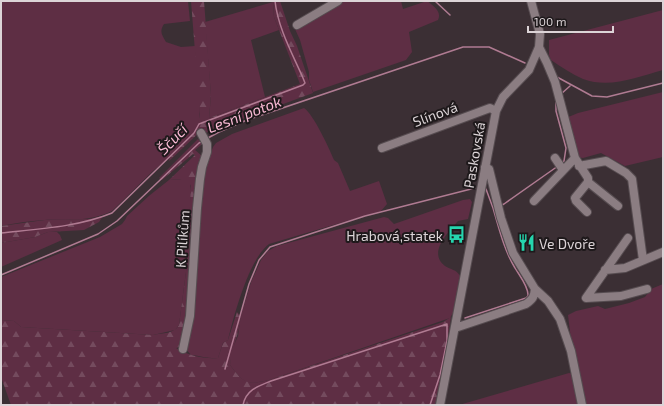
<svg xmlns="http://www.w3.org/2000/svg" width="664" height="406" viewBox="0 0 664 406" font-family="'Exo 2',sans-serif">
  <defs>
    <pattern id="forest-firs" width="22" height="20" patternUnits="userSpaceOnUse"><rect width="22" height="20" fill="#5e2e44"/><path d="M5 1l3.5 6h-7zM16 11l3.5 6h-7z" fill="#744b5e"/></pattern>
  </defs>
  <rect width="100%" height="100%" fill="#3b2f34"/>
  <!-- grass -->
  <path fill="#5e2e44" d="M1,1h187l2,20 -26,3c-5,8 -2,11 2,18l15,5 14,-1c2,20 8,62 3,79 -6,18 -31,34 -45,46 -14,13 -27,27 -41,40 -22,11 -45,8 -68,9 -14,1 -29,3 -43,6z
    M342,1h59l2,8 24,-8c7,5 15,11 11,19l-29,12 3,20 -6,8 -93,32 -4,-12v-8l-9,-32 -5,-11z
    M273,2l1,15 5,13 -28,10 14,57 -56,21 2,-23 -6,-73z
    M663,10v60c-26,7 -53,19 -80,9 -11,-5 -22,-12 -32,-19l-2,-5v-15z
    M663,92v65l-38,9 -24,-13 -18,5 -7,-1 -10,-39 12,-5z
    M304,108c10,7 25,40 30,52l4,3 12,28 29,-10 8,23 -6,7 -112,33c-20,15 -35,71 -41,96l-5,3 -5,15c-9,1 -17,-2 -27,-3l-5,-6 15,-169 12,-33 3,-4 16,-9z
    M169,180h18l3,2 1,9 -5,81 -7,53 -4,5 -22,5 -132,-8 -7,-6 -13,-1v-43l99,-40 22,-13 3,-4 2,-4 23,-21z
    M470,199l2,3 -4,17 -10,2c-9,11 -31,31 -13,45 6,4 11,3 15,10l-7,37 -3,5 -181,62c-23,5 -25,4 -39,-15l1,-13 7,-16 3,-21 10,-33 10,-22 7,-9 9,-5 107,-29 4,1 6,6 69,-24z
    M48,232h9l3,3 2,5 -61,27v-24l34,-6z
    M663,284v121h-78l-14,-65 -3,-25 8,-4 22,-5 7,3 24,-6 16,-6 6,-8z
    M569,373l4,1 6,31h-120z"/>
  <!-- forest -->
  <path fill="url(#forest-firs)" d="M191,1h13l7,94 -2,23 91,-34 -26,-67 -1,-16h7l10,30 7,15 16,47 -108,40 -1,-5 -35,33 1,-5c16,-14 26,-20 30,-42z
    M198,139l4,5 -7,6 7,6 -14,159 -7,32 -5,1c13,8 28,11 42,10l5,-15 5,-3 9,-28 4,5c-2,17 -9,31 -11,48 13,18 17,20 39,15l174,-58 8,-5 -10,64 -6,24h-424l-10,-28v-57l13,1 7,6 132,8c10,-2 21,-1 26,-10l7,-53 5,-86c-3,-8 -14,-6 -22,-6l26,-25 -2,-1 -31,26 -3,-2z
    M103,216l-4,6 -15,8 -36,2 -13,5 -34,6v-17l44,-6 44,-1z"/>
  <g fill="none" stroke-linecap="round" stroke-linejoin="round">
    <!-- stream -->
    <path stroke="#b07b92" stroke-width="1.5" d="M435,1l15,14
      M557,77l35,19 15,1 56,-14
      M561,94l9,-8
      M556,99v12l10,37 -2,13 -2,2
      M208,138l11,-6 28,-12 216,-73h26l36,16
      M486,189l7,19
      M500,206l4,-2 54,-38
      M1,233c37,-4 77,-6 111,-20l82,-80 5,-9 104,-39 2,-2 -2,-5c-11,-25 -25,-50 -28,-77
      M1,275l97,-41 19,-13 82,-78 4,-2
      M465,318l61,-20 2,-2c1,-9 -9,-21 -13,-28 -11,-18 -16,-40 -22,-60h2
      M225,369l24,-85 10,-24 11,-13 95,-31 110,-28
      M243,405c3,-15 15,-19 28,-24l176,-57v17l-7,34 -10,30"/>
    <defs>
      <path id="minor" d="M297,25l41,-24
        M539,47l8,16 8,19 20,76 13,20v4l30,24
        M382,148l108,-40 6,3
        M555,158l8,12
        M579,166l27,-5 20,12 6,6 11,81
        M534,201l41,-43
        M587,212l-11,-11 -1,-3 13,-16
        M628,238l-42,60 35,-2 26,-7
        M605,270l20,-2 38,-16
        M535,289l13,12 12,18 11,32 11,54
        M455,328l71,-24c7,-5 8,-7 9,-15l-22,-36 -12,-35 -12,-49 -4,-2
        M183,349l7,-33 7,-108 3,-29 2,-12 5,-15v-8l-6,-11
        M440,405l56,-294 7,-14 26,-27 10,-23 1,-13 -9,-33"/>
    </defs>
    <!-- minor casing -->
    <use href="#minor" stroke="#564c50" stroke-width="10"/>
    <!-- minor -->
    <use href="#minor" stroke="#8b7d82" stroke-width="8"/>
  </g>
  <!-- icons -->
  <defs>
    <symbol id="bus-bare" viewBox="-9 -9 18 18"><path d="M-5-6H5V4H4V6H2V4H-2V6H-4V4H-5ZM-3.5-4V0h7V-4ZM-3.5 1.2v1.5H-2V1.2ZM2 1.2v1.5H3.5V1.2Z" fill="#26d5ae" stroke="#1e191b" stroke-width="2.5" paint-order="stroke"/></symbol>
    <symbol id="restaurant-bare" viewBox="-9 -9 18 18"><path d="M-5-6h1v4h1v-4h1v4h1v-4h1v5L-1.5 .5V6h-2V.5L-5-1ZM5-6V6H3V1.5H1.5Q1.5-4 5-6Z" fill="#26d5ae" stroke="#1e191b" stroke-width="2.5" paint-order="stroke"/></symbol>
  </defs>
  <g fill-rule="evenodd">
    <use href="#bus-bare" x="444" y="222" width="25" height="25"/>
    <use href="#restaurant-bare" x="514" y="230" width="25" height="25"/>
  </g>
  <g text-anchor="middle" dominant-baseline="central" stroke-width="4" stroke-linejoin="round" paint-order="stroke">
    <!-- street labels -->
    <g font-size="14" fill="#dcd4d7" stroke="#1e191b">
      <text transform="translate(435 114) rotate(-20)">Slínová</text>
      <text transform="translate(474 155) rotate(-80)">Paskovská</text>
      <text transform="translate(182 239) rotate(-86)">K Pilíkům</text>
    </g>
    <!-- poi labels -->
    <g font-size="14" fill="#dcd4d7" stroke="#1e191b" text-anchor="end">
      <text x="443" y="235">Hrabová,statek</text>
      <text x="539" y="243" text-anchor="start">Ve Dvoře</text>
    </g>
    <!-- water labels -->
    <g font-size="15" font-style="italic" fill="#f9bad4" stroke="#1e191b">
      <text transform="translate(244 114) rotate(-21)">Lesní potok</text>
      <text transform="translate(172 139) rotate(-46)">Ščučí</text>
    </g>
  </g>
  <!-- border -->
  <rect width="664" height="406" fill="none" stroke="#dcd4d7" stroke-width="4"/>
  <!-- scale -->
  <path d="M528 26v6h85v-6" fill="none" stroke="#dcd4d7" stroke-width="2"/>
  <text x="534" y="26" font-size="12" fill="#dcd4d7" stroke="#1e191b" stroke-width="3" paint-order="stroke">100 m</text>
</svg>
